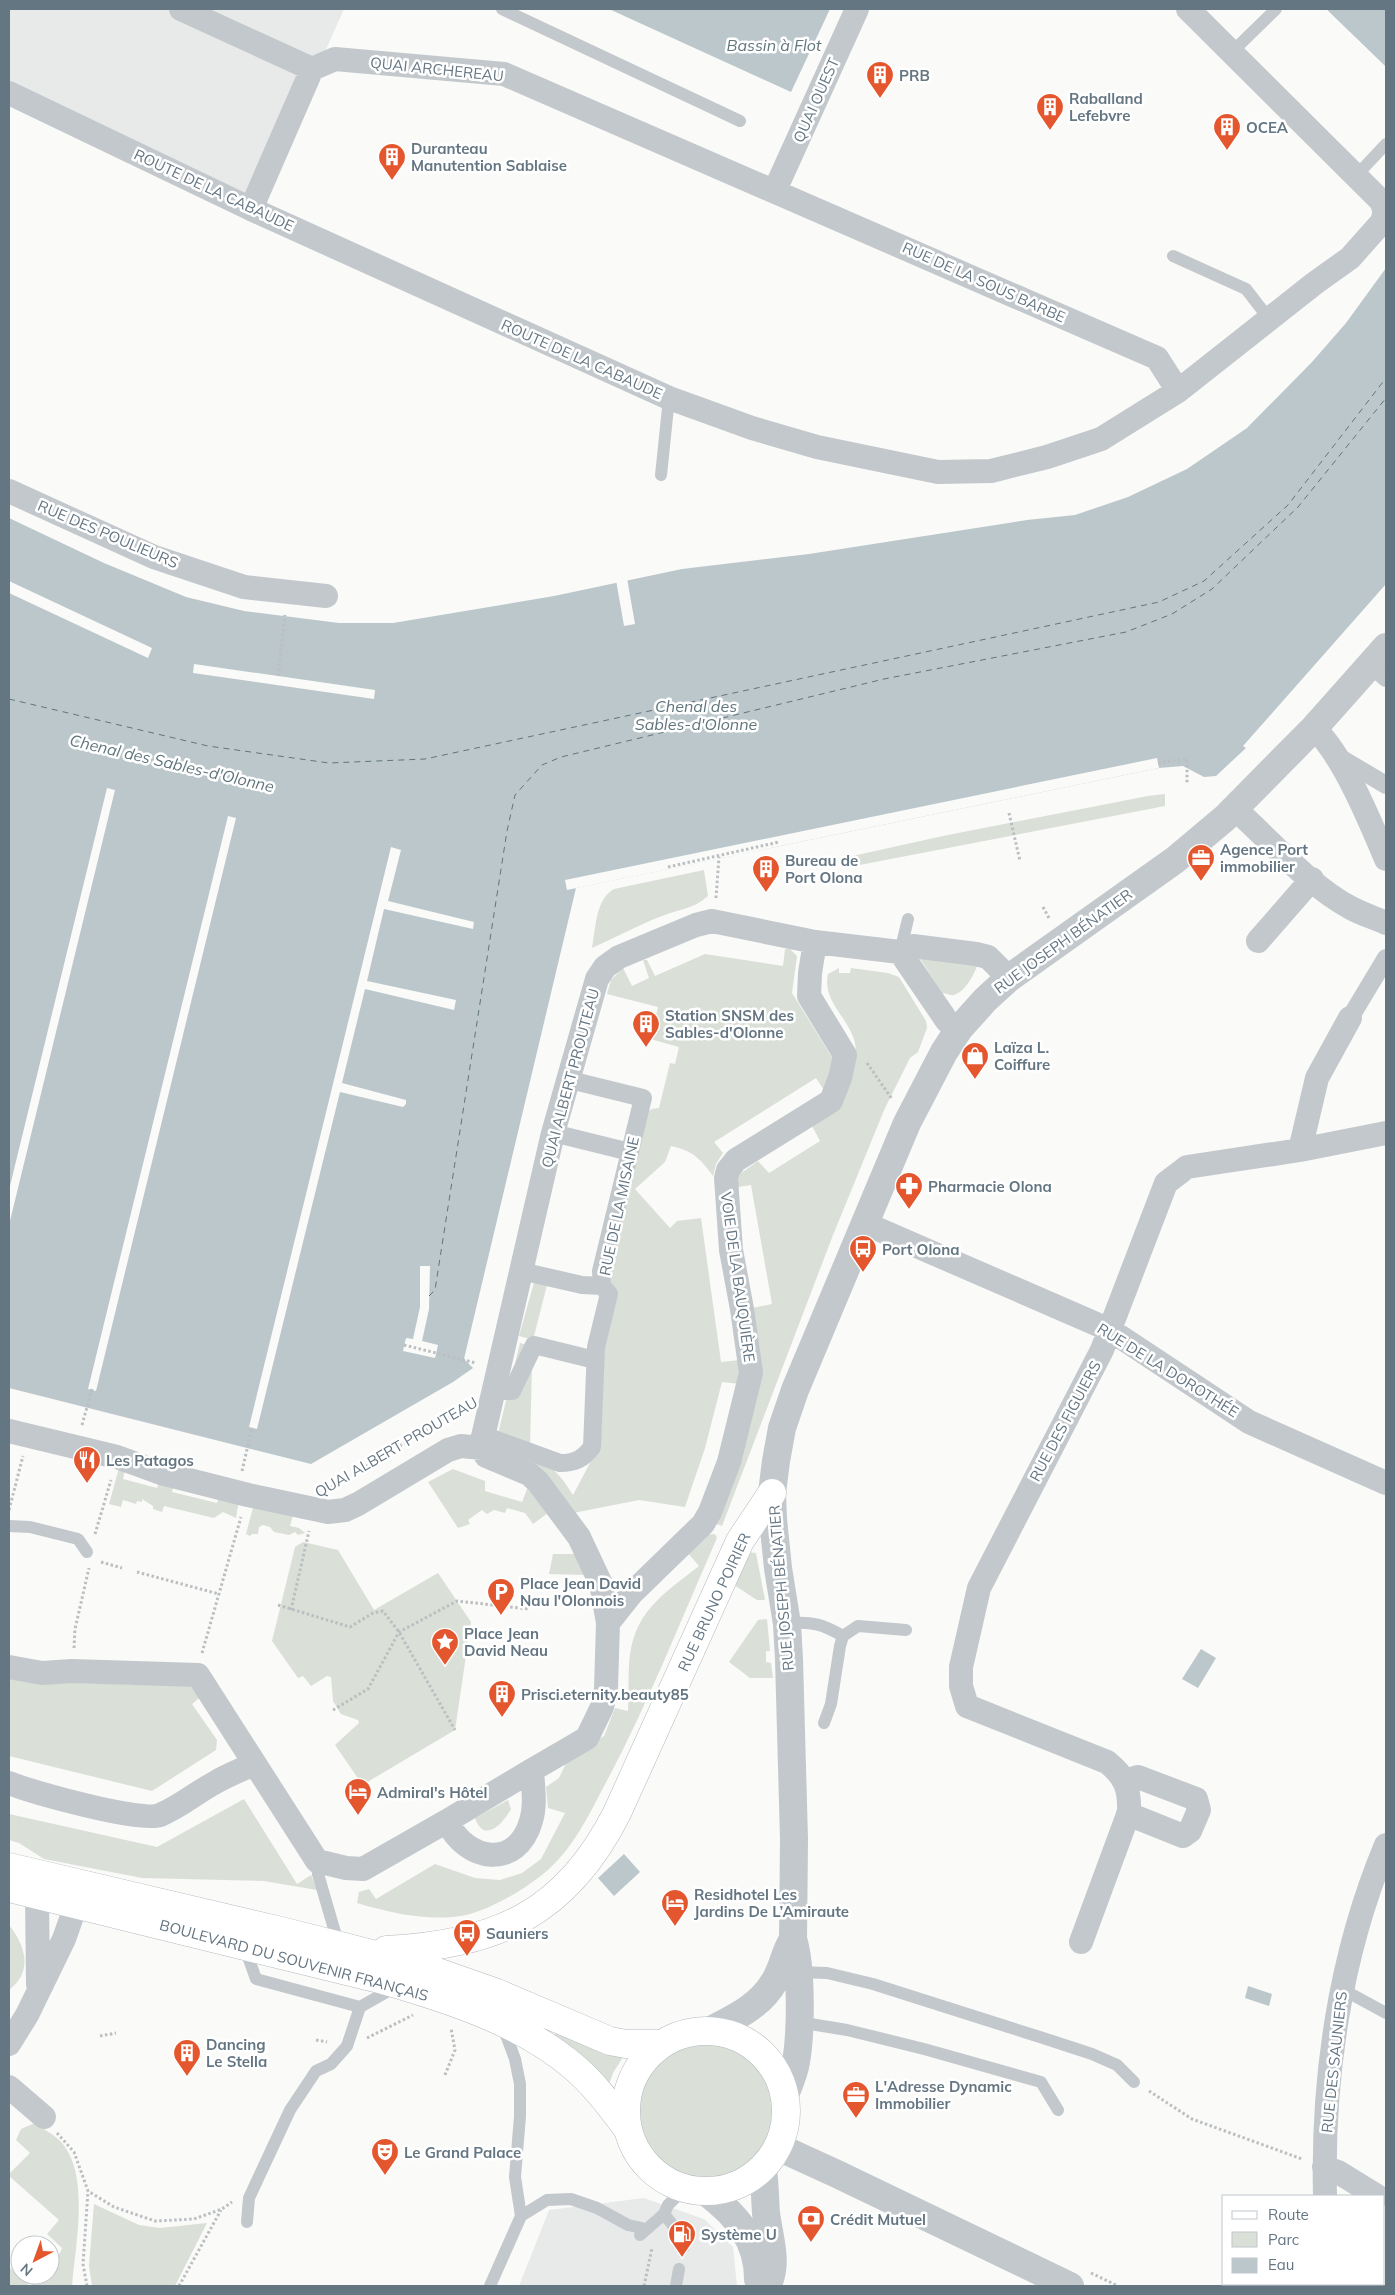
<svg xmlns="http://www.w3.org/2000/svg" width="1395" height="2295" viewBox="0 0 1395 2295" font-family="Mulish,sans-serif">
  <rect width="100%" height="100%" fill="#fafaf8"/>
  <!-- built -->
  <path fill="#e8e9e9" d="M9,9h335l-94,211 -241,-121z
    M644,2198l60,21 29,28 4,39h-218l30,-76z"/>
  <!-- green -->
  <path fill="#dadfd7" d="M1165,794v12l-316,61 -1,-10 95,-21 205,-40z
    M704,870l4,26c-14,13 -29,13 -46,20 -24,9 -47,22 -70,32 4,-20 3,-48 22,-59z
    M785,949h5l7,7 -5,37 41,66 -7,34 -10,-15 -102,64 9,11 -7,11 -3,12c-13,-18 -20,-25 -42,-30l-6,16 -30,27 35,39 7,-7 24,-3 20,144 19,-2v24l-18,-2 -17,66 -20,59 -46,-7 -71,14 -73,-68c42,11 54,11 78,49l26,-49 2,-90 11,-68 -4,-16 38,-159 6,-4 7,-1 11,-45 5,1 4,-17 -29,-8 8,-32 -51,-13 4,-14 12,-12 9,18 17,-8 -6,-18h4l8,16 50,-22 78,12z
    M919,957l59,7c-4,10 -12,27 -24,31 -4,1 -8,-2 -12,-2z
    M839,968v5h11l1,-5 37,5 11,4 27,44 1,7 -9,24 -8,6 -25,50 -52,127 -111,291 -8,-3 38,-215 20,-4 -21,-119 -13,2 -1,-11 21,-15 11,12 51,-32 -8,-15c10,-15 37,-50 42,-65 11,-34 -34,-54 -26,-87z
    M535,1279l13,2 -15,59 -14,-4z
    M520,1343l7,2 5,20 -2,81 -33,-8z
    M119,1468l6,1 -2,10 34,9 3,-8 14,4 -2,8 45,11 3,-8 19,5 -3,18 -13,-6 -9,6 -50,-12 -2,6 -9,-3v-3l-11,-7v3l-5,-1 -1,3 -13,-4 -2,7 -12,-3z
    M453,1469l32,12v10l37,11 7,-18 23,26 -19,14 -8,-11 -18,-5 -2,5 -11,-3 -7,4 -5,-4 -14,10 2,4 -12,4 -30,-46z
    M254,1504l39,11 -3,11 9,2 6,5 -7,2 -3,-3 -6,3 -15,-3 -4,-5 -7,-2 -4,2 -1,7h-6l-2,2 -4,-2z
    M715,1534l2,4c-37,84 -71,171 -115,252 -14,27 -29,57 -52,78 -19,18 -64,45 -89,48 -36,5 -70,-3 -104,-13l2,-11 10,-3 7,10 59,-35 40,14 25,2 22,-7 19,-14 24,-46 -17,-5 -2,-21 13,-9 10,-21 35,-21 11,-28 13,3c1,-16 0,-31 1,-46 3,-52 32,-69 70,-99l-12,-14 18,-17z
    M303,1542l35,8 36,60 64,-37 33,49 -16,108 -91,54h-2l-27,-39 24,-22 -1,-3 -17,-6 -8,-13 -2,-24 -4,-1 -16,10 -8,-10 -5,2 -26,-37 23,-94z
    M745,1552l11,1 9,47h-8l-26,-17z
    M553,1554h26l8,21 -38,-1z
    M767,1619l3,32h-4v11l5,1 2,15h-23l-21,-16 29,-42z
    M9,1674l93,7 26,4 38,-5 27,2 10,13 -11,9 25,36 -1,10 -64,41 -143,-35z
    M244,1799l53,85 14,-9 6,15 -53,-9 -122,-3 -98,-19 -25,-16 -10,-3v-26l148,33z
    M508,1800l3,9c-8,15 -27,35 -36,9z
    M9,1925c17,21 24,47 0,65z
    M558,2027l65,30 -10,16 -6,17 -56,-48z
    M638 2109a68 68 0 1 1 136 0a68 68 0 1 1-136 0Z
    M35,2123c8,6 18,11 25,18 31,31 15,106 12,145h-63v-19l21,19 10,-11h10v-11l10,-11 2,-5 -15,-14 12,-14 -50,-44v-2l21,-21 -14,-13 5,-11z
    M94,2204l45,21 21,3 47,-5 -32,63h-83l-3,-20z"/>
  <!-- water -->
  <path fill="#bbc7cb" d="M609,9h221l-39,83z
    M1326,9h60v58z
    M1386,268v316l-143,162 3,2 -30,28 -12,1 -21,-11 -24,2 -583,120 -112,471 9,9 -20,14 -142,82 -302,-76v-870l95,45 82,34 58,14 95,12h54l161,-27 128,-27 127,-15 218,-34 48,-5 53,-18 59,-28 60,-41 65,-66 34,-39z
    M1201,1649l15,9 -18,30 -16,-9z
    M624,1854l16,18 -26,24 -16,-18z
    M1248,1986l24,8 -3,12 -24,-8z"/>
  <!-- pier -->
  <path fill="#fafaf8" d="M1324,9h2l60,58v3z
    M627,578l8,46 -11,2 -8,-46z
    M9,581l143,67 -4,10 -139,-65z
    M194,664l181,26 -1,9 -181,-26z
    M1157,758l2,10 -592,122 -2,-10z
    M107,788l8,2 -106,435v-35z
    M228,816l8,2 -140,573 -8,-2z
    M391,847l10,3 -13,51 86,21 -1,7 -89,-20 -17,72 89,19 -2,10 -89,-21 -23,94 64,17v4l-3,3 -63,-15 -83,337 -8,-2z
    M420,1266h10l-1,43 -7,32 16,4 -3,13 -32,-7 3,-13 7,1 7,-32z"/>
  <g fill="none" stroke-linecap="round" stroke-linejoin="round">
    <!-- ferry -->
    <path stroke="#60757c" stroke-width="1" stroke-dasharray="6 5" stroke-linecap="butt" d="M9,699l199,47 121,17 96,-4 734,-157 45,-21 84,-76 98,-127
      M429,1296l6,-6 72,-459 8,-36 27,-30 19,-8 323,-78 242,-47 46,-18 40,-25 86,-82 88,-109"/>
    <defs>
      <path id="secondary" d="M9,1867l268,63 143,36 77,27 113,48 16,3h34
        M9,1888l374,92c66,19 138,42 191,87 21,18 37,40 53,61
        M386,1950c110,-5 180,-36 231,-137l123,-272 32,-48
        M626 2111a80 80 0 1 1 160 0a80 80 0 1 1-160 0Z"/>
    </defs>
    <!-- secondary casing -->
    <use href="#secondary" stroke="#b3babf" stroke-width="29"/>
    <!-- path -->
    <path stroke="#bbbfc2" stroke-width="3" stroke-dasharray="2.5 2.5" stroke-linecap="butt" d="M278,676l7,-61
      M1158,763l29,-4v24
      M1009,813l11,48
      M668,867l111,-25
      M716,898l3,-41
      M1043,907l7,13
      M867,1063l25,36
      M404,1345l72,18
      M82,1425l10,-36
      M242,1471l10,-43
      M331,1487l136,-81
      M9,1510l14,-54
      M95,1534l16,-54
      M101,1562l21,6
      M137,1572l82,22
      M278,1605l72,22 23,-14 10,-2 16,21 56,98
      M291,1610l18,-79
      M74,1648l1,-19 14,-61
      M202,1653l39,-136
      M333,1710l35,-21 31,-57 58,-31 72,8
      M100,2036l16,-3
      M367,2038l46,-23
      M316,2040l11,2
      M445,2075l10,-25 -4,-22
      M1149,2091l43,28 110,40
      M57,2133l17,19 14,39 26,16 41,14 39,-2 28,-10 10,-7
      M1091,2273l27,13
      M87,2286l-4,-22 5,-73
      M179,2286l42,-76
      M644,2286l8,-38"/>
    <!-- service -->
    <path stroke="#c3c8cc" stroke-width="12" d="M502,9l238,112
      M1231,53l45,-44
      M1355,177l31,-33
      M1173,256l73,33 24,31
      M661,475l8,-77
      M900,952l8,-33
      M9,1526l21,1 48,12 9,13
      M787,1624c23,-4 37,1 56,12
      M824,1723l7,-19 9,-58 3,-10 15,-10 48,4
      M317,1861l1,13 21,72
      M245,1948l11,31 104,28
      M799,1972l28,1 46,11 170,54 49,16 25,11 17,17
      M1341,1991l10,3 35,19
      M798,2022l49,8 77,19 117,33 17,28
      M664,2214l19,24 1,9
      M521,2216l26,-16 24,-1 26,9 31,17 18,4
      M247,2222l2,-24 41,-88 26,-39 15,-7 16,-18 13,-39 37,-21
      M640,2235l24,-21 4,-9 16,-16
      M490,2286l31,-70 -6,-39 5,-61v-32l-5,-25 -12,-32
      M676,2286l3,-17"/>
    <!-- pedestrian -->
    <path stroke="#c3c8cc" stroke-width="18" d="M1371,665l15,13
      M1337,756l49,29
      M1350,1018l36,-60
      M553,1133l77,19
      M521,1271l61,14 20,1
      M493,1391h19l22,-46 61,15
      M483,1435l77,28c15,0 23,-4 32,-16l4,-100 13,-53 -7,-8 -1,-15 42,-173 -73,-18"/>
    <!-- minor -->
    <path stroke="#c3c8cc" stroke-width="24" d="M181,9l131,60 23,-10 169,15 653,284 21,33
      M9,93l242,116 418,189 83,30 65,19 121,25 53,-1 56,-14 54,-18 77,-48 137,-108 35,-25 32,-36c3,-9 3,-14 -2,-22l-192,-191
      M775,190l82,-181
      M251,209l61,-140
      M9,491l145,66 90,30 82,9
      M1314,728c29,27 56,93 72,131
      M1234,808c36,32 75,78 117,100 11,6 24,10 35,15
      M1258,941l54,-62
      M900,952l47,69 12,8
      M1300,1150l17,-72 33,-60
      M866,1224l244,106 139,92 137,61
      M9,1431l108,26 44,16 87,22 80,17 17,-2 13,-6 90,-54 13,-4 21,2
      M608,1623l23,-29 72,-70 7,-12 19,-50 22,-89 -9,-64 -11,-59 -5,-72 2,-8 8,-10 95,-59 9,-23 5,-23 -36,-59 1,-23 5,-31
      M9,1667l33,6 30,-2 126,4 119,186 29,7 17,1 84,-48c19,41 70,49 84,0 5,-16 2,-34 1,-51l55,-32 15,-31 4,-18 2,-66 -7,-39 -22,-47 -41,-55 -9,-8 -43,-18 -4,-8v-7l71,-308 44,-154 8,-12 14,-10 77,-32 16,-4 103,21 85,10 13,-6 63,8 12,3 21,21
      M1126,1781l12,-4 58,22 3,11 -9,21 -7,5 -55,-22
      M9,1783c22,9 133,40 151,32 20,-8 37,-23 56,-33 12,-7 25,-12 38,-18
      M447,1821l85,-51
      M37,1895l1,89
      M1081,1942l48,-130c1,-23 -4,-36 -22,-50l-140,-56 -6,-20v-19l18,-79 123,-238 64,-167 21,-16 113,-17 86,-17
      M9,2044l18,-29 37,-76 12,-34
      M9,2087l35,30
      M1324,2167l14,5 39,24
      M1325,2196c-3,-119 15,-241 61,-351
      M1310,2286l1,-2"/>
    <!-- tertiary -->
    <path stroke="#c3c8cc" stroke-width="28" d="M713,2029c23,-12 48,-24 61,-47 9,-14 10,-29 19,-43
      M785,2095c4,-10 9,-21 11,-33 5,-29 6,-94 -3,-123l1,-100 -5,-180 -2,-35 -9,-56 -5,-49 -1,-26 4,-32 6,-33 13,-38 112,-267 37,-71 15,-23 26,-29 24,-22 166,-118 50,-42 89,-90 72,-81
      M778,2147l59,27 233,112
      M763,2170c2,14 2,29 3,43 3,25 13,50 1,73
      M706,2192c30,23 52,47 52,87"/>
    <!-- secondary -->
    <use href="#secondary" stroke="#fff" stroke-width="28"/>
  </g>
  <!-- icons -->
  <defs>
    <symbol id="building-pin" viewBox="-11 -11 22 30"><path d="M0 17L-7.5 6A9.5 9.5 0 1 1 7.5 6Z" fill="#e4572e" stroke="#fff"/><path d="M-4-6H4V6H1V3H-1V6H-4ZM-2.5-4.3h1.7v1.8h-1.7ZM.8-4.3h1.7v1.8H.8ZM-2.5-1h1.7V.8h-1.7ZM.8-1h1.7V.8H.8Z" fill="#fff"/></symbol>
    <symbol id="office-pin" viewBox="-11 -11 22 30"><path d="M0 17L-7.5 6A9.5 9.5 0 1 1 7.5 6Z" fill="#e4572e" stroke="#fff"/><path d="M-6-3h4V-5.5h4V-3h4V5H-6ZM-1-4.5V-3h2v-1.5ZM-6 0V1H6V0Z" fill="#fff"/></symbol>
    <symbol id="shop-pin" viewBox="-11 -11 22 30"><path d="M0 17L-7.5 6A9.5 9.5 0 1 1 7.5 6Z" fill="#e4572e" stroke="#fff"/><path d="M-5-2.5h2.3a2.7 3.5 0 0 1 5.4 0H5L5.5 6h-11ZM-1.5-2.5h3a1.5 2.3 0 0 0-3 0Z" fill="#fff"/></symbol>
    <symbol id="pharmacy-pin" viewBox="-11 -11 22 30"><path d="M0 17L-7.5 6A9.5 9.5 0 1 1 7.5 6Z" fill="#e4572e" stroke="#fff"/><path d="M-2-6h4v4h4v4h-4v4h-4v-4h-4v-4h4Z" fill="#fff"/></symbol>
    <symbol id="bus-pin" viewBox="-11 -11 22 30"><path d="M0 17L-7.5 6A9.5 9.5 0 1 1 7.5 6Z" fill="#e4572e" stroke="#fff"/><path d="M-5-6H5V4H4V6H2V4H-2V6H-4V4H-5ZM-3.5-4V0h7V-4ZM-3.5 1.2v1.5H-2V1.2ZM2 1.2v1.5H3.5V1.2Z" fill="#fff"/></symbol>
    <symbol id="restaurant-pin" viewBox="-11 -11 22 30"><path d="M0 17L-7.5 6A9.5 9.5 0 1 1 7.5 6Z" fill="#e4572e" stroke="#fff"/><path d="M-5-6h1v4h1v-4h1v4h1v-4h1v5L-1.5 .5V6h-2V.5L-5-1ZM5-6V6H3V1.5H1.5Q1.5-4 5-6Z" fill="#fff"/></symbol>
    <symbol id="parking-pin" viewBox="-11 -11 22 30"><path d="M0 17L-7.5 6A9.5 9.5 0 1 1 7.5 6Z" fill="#e4572e" stroke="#fff"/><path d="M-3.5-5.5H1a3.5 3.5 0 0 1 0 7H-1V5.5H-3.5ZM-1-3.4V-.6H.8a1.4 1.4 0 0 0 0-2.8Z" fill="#fff"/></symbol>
    <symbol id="sight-pin" viewBox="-11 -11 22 30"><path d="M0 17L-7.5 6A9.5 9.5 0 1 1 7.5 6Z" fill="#e4572e" stroke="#fff"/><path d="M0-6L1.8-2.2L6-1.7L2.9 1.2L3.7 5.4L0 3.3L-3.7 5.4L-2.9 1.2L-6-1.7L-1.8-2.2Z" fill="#fff"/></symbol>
    <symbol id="hotel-pin" viewBox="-11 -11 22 30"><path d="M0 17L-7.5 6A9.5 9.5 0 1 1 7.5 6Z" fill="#e4572e" stroke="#fff"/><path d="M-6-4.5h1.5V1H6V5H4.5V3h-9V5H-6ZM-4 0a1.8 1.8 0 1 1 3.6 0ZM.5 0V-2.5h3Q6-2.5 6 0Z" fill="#fff"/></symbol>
    <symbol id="theatre-pin" viewBox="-11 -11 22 30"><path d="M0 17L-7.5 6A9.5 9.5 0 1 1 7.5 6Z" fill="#e4572e" stroke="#fff"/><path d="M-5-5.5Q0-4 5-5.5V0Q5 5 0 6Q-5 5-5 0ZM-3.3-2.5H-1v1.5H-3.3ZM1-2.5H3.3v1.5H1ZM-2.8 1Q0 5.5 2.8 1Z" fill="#fff"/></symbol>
    <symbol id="bank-pin" viewBox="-11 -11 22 30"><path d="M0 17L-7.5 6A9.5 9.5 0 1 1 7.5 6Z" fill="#e4572e" stroke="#fff"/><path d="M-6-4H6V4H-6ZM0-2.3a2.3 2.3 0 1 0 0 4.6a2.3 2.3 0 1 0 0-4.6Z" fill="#fff"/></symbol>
    <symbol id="fuel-pin" viewBox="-11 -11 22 30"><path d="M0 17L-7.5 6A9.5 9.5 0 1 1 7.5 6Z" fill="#e4572e" stroke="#fff"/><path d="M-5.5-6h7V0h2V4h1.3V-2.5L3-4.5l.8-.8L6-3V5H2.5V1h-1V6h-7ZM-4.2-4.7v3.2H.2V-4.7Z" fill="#fff"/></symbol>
  </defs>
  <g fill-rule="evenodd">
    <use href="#building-pin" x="864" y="59" width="32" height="43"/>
    <use href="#building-pin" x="1034" y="91" width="32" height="43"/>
    <use href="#building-pin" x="1211" y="111" width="32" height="43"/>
    <use href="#building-pin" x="376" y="141" width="32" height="43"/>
    <use href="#office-pin" x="1185" y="842" width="32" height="43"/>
    <use href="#building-pin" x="750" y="853" width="32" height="43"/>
    <use href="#building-pin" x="630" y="1008" width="32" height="43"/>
    <use href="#shop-pin" x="959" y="1040" width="32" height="43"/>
    <use href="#pharmacy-pin" x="893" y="1170" width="32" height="43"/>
    <use href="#bus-pin" x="847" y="1233" width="32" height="43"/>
    <use href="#restaurant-pin" x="71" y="1444" width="32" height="43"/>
    <use href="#parking-pin" x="485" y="1576" width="32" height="43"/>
    <use href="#sight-pin" x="429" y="1626" width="32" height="43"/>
    <use href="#building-pin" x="486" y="1678" width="32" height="43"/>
    <use href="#hotel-pin" x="342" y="1776" width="32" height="43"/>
    <use href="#hotel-pin" x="659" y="1887" width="32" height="43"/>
    <use href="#bus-pin" x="451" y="1917" width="32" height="43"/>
    <use href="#building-pin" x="171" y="2037" width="32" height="43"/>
    <use href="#office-pin" x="840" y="2079" width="32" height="43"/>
    <use href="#theatre-pin" x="369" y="2136" width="32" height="43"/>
    <use href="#bank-pin" x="795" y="2203" width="32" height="43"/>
    <use href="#fuel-pin" x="666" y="2218" width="32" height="43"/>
  </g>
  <g text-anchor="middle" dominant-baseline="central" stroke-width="5" stroke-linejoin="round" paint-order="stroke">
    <!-- street labels -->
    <g font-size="15" fill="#657683" stroke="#fff">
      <text transform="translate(437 69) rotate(6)">QUAI ARCHEREAU</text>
      <text transform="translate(816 100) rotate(-66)">QUAI OUEST</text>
      <text transform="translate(214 190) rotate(25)">ROUTE DE LA CABAUDE</text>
      <text transform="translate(984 282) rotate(24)">RUE DE LA SOUS BARBE</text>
      <text transform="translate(582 359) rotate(24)">ROUTE DE LA CABAUDE</text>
      <text transform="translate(108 534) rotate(23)">RUE DES POULIEURS</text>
      <text transform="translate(1063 941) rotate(-36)">RUE JOSEPH BÉNATIER</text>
      <text transform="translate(570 1078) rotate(-75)">QUAI ALBERT PROUTEAU</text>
      <text transform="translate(619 1206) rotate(-78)">RUE DE LA MISAINE</text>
      <text transform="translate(738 1277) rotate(82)">VOIE DE LA BAUQUIÈRE</text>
      <text transform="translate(1168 1370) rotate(32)">RUE DE LA DOROTHÉE</text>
      <text transform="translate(1065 1421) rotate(-62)">RUE DES FIGUIERS</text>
      <text transform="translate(396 1447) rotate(-30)">QUAI ALBERT PROUTEAU</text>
      <text transform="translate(781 1588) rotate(-95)">RUE JOSEPH BÉNATIER</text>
      <text transform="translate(714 1602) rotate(-65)">RUE BRUNO POIRIER</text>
      <text transform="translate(294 1960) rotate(15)">BOULEVARD DU SOUVENIR FRANÇAIS</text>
      <text transform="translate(1334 2062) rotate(-84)">RUE DES SAUNIERS</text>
    </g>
    <!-- poi labels -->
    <g font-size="15" font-weight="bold" fill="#657683" stroke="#fff" text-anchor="start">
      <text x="899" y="75">PRB</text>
      <text x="1069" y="98">Raballand<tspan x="1069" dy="17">Lefebvre</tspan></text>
      <text x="1246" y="127">OCEA</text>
      <text x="411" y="148">Duranteau<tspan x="411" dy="17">Manutention Sablaise</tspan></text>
      <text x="1220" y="849">Agence Port<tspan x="1220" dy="17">immobilier</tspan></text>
      <text x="785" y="860">Bureau de<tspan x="785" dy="17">Port Olona</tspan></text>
      <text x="665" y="1015">Station SNSM des<tspan x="665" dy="17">Sables-d'Olonne</tspan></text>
      <text x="994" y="1047">Laïza L.<tspan x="994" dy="17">Coiffure</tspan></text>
      <text x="928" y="1186">Pharmacie Olona</text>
      <text x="882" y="1249">Port Olona</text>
      <text x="106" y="1460">Les Patagos</text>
      <text x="520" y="1583">Place Jean David<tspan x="520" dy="17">Nau l'Olonnois</tspan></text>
      <text x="464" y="1633">Place Jean<tspan x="464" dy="17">David Neau</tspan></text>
      <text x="521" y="1694">Prisci.eternity.beauty85</text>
      <text x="377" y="1792">Admiral's Hôtel</text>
      <text x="694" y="1894">Residhotel Les<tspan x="694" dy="17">Jardins De L’Amiraute</tspan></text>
      <text x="486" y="1933">Sauniers</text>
      <text x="206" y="2044">Dancing<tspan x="206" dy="17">Le Stella</tspan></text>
      <text x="875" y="2086">L'Adresse Dynamic<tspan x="875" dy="17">Immobilier</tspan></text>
      <text x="404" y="2152">Le Grand Palace</text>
      <text x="830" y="2219">Crédit Mutuel</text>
      <text x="701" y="2234">Système U</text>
    </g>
    <!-- water labels -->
    <g font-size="16" font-style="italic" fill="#60757c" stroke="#fff">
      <text x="774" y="45">Bassin à Flot</text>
      <text x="696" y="706">Chenal des<tspan x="696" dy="18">Sables-d'Olonne</tspan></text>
      <text transform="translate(172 763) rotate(13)">Chenal des Sables-d'Olonne</text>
    </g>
  </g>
  <!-- border -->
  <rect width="1395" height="2295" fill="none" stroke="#657683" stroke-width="20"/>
  <!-- legend -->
  <rect x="1222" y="2195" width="162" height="90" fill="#ffffff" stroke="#c1c8cd"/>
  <rect x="1232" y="2211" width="25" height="8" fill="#ffffff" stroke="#c1c8cd"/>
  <text x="1268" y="2220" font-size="15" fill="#657683">Route</text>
  <rect x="1232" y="2232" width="25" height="15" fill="#dadfd7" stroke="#c1c8cd"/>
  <text x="1268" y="2245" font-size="15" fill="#657683">Parc</text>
  <rect x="1232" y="2258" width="25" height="15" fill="#bbc7cb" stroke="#c1c8cd"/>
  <text x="1268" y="2270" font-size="15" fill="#657683">Eau</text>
  <!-- north arrow -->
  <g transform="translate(35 2260) rotate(221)"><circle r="24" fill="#ffffff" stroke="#c1c8cd"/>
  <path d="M0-4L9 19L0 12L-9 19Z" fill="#e4572e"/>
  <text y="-8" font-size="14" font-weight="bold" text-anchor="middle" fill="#657683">N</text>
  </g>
</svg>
